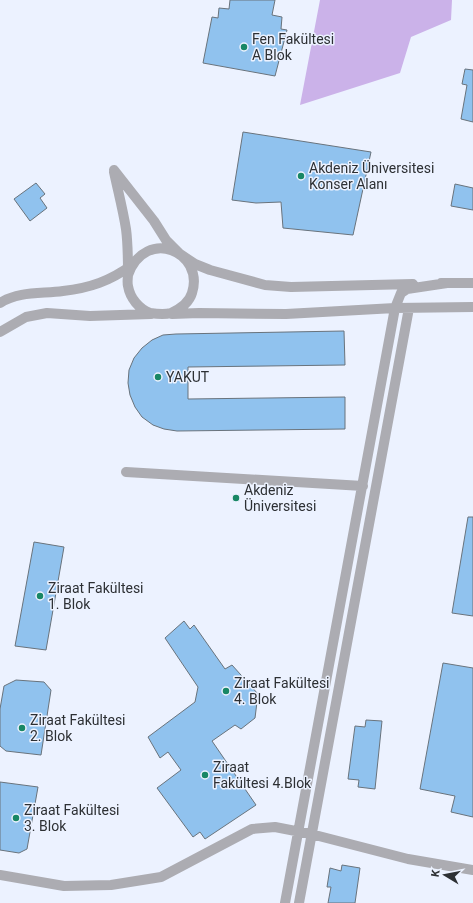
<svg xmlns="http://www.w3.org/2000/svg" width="473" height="903" viewBox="0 0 473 903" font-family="Roboto,sans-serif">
  <rect width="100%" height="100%" fill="#ecf2ff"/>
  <!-- forest -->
  <path fill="#cbb2e9" d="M320,0h132l-1,20 -40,17 -11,36 -100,32z"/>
  <!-- building -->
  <path fill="#90c2ee" stroke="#69737c" d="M230,0h45l-3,15 10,2 -1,12 6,1 -12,46 -72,-13 9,-46 6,1 1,-10 10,1z
    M465,69l8,1v52l-12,-3 6,-34 -5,-1z
    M243,132l128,20 -18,83 -70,-7 -2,-26 -25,1 -24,-3z
    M36,183l9,11 -5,4 7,10 -17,13 -16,-22z
    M455,184l18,4v22l-22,-4z
    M344,331l1,34 -157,2v32l157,-2v32l-168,2 -13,-2 -11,-4 -11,-8 -7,-10 -5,-12 -2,-12 1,-13 5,-12 8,-10 10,-8 11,-5 13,-1z
    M468,517h5v99l-21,-3z
    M34,542l30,5 -18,103 -31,-4z
    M184,621l6,8 4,-4 31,44 7,-4 26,29 -3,24 -14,11 -6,-4 -23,16 44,64 -51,34 -5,-7 -7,5 -36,-49 24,-18 -13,-18 -8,6 -12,-21 47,-35 3,-15 -33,-49z
    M443,663l30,5v149l-22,-5 4,-16 -35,-7z
    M16,680l28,2 7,8 -10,65 -35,-4 -6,-5v-37l4,-23z
    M366,720l16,1 -7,68 -17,-2 1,-7 -11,-1 7,-53 10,1z
    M0,782l38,5 -11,62 -8,4 -19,-3z
    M342,865l18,3 -5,35h-27l3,-16h-4l3,-19 11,3z"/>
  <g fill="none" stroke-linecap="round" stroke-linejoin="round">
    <!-- street -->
    <path stroke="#acacb2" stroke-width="10" d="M114,170l40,51 12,19 14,14 15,10 15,6 55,15 26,2 122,-3
      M114,172c4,19 9,38 12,57 2,15 2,30 2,45 0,4 -1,8 0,12 2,12 11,23 22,27 7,1 14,2 21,0 9,-4 18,-10 21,-20 13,-41 -46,-67 -64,-18
      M441,283h32
      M0,303c19,-12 42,-9 63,-12 27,-3 47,-10 69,-26
      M172,314l27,-1 87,1 109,-6 78,-1
      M0,332l26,-15 21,-4 43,3 61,-2
      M126,472l237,14
      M0,875l64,11 47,-1 50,-8 91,-48 23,-2 36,7 97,25 65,11
      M285,903l110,-595 6,-15 6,-4 40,-6
      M299,903l110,-595"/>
  </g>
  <!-- markers -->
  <g fill="#188765" stroke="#ecf2ff" stroke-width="1.5">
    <circle cx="244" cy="47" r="4"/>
    <circle cx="301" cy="176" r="4"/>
    <circle cx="158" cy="377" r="4"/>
    <circle cx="236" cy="498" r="4"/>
    <circle cx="40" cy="596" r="4"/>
    <circle cx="226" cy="691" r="4"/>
    <circle cx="22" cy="728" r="4"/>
    <circle cx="205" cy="775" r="4"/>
    <circle cx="16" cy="818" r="4"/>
  </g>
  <g text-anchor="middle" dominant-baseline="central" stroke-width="3" stroke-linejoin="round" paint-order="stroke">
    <!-- poi labels -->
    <g font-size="14" fill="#2d3034" stroke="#ecf2ff" text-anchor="start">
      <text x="252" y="39">Fen Fakültesi<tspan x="252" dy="16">A Blok</tspan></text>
      <text x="309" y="168">Akdeniz Üniversitesi<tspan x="309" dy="16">Konser Alanı</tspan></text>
      <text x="166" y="377">YAKUT</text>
      <text x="244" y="490">Akdeniz<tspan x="244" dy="16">Üniversitesi</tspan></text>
      <text x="48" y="588">Ziraat Fakültesi<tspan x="48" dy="16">1. Blok</tspan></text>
      <text x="234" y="683">Ziraat Fakültesi<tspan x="234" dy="16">4. Blok</tspan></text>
      <text x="30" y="720">Ziraat Fakültesi<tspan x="30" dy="16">2. Blok</tspan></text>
      <text x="213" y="767">Ziraat<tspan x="213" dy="16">Fakültesi 4.Blok</tspan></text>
      <text x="24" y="810">Ziraat Fakültesi<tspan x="24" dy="16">3. Blok</tspan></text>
    </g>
  </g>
  <!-- north arrow -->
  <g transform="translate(445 875) rotate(280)" stroke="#ecf2ff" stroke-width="3" paint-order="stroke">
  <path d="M0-3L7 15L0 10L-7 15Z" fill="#2d3034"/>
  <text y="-6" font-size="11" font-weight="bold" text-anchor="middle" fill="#2d3034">K</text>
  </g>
</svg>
